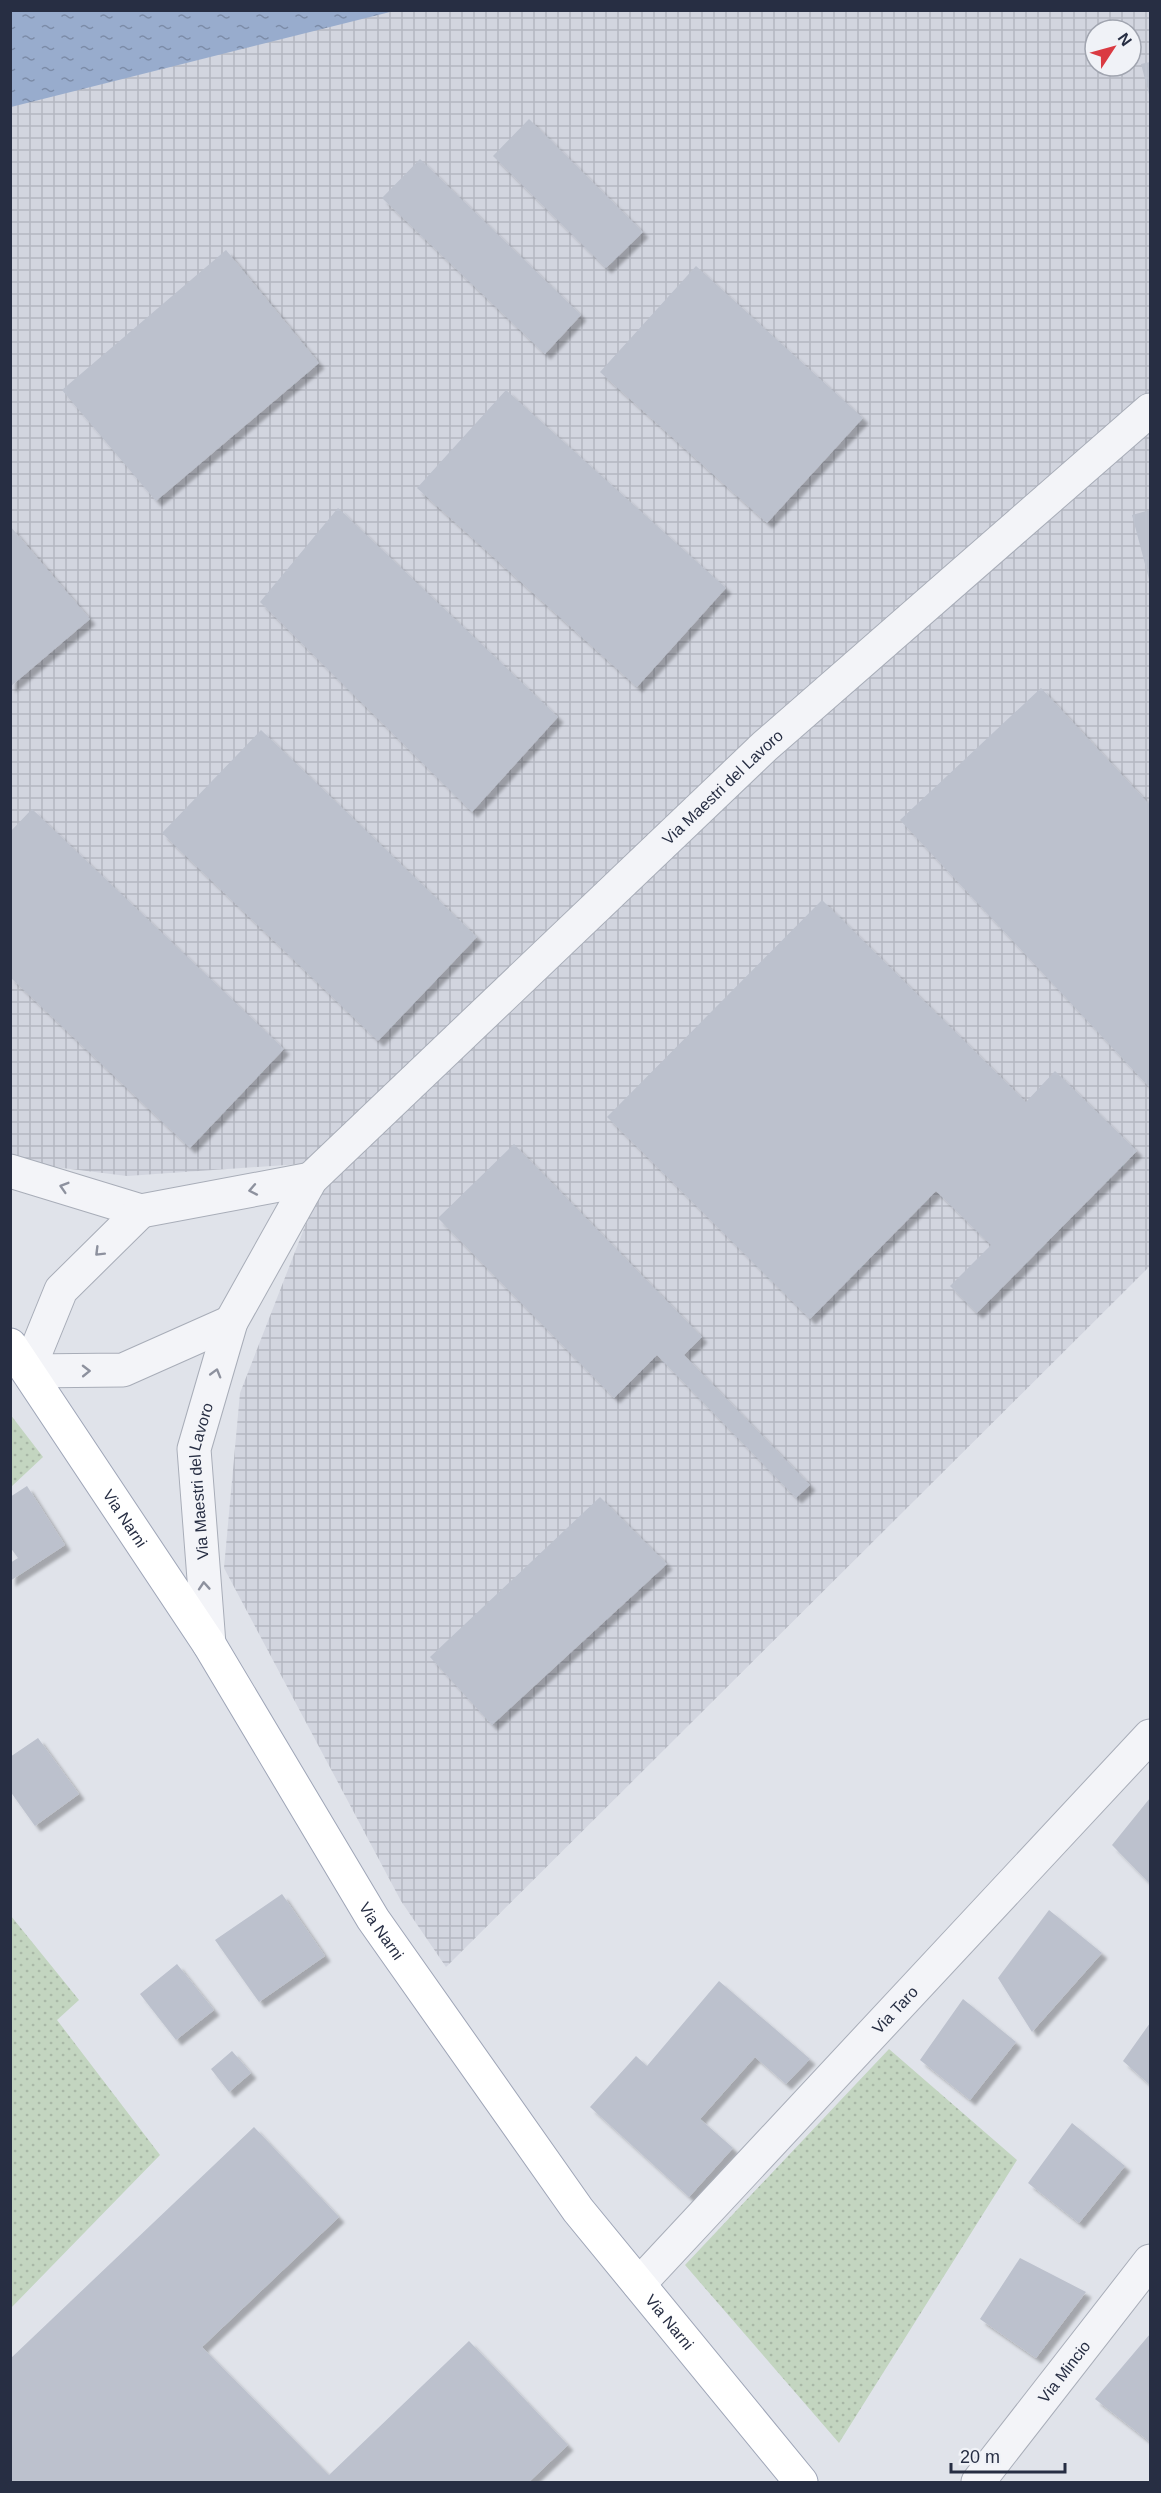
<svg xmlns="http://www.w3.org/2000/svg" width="1161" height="2493" viewBox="0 0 1161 2493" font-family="Arial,sans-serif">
  <defs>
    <pattern id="industrial-grid" width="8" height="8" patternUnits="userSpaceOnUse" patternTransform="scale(1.5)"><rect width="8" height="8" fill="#d2d5df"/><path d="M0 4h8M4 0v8" fill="none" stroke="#b4b7c1"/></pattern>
    <pattern id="grass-dots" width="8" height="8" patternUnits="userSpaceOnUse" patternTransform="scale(1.5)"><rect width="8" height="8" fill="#c3d5c0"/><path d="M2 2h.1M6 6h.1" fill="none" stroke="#a8b7a6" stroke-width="1.8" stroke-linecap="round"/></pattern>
    <pattern id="water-ripples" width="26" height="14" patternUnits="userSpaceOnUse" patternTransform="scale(1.5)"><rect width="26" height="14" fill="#98accd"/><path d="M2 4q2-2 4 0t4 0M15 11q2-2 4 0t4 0" fill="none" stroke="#7c8ca8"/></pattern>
    <filter id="shadow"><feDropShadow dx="5.5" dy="5.5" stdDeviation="1.5" flood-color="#0004"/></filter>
  </defs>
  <rect width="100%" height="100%" fill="#e0e3ea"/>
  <!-- industrial -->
  <path fill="url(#industrial-grid)" fill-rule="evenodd" d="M10,11h1140v1255l-704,701 -45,-66 -177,-333 16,-175 90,-231 -203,14 -105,-13 -11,-8zM1095,30h36v36h-36z"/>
  <!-- grass -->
  <path fill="url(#grass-dots)" d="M10,1414l33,43 -32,30h-1z
    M11,1916l68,84 -22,20 103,135 -149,153z
    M889,2049l128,111 -178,283 -154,-178z"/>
  <!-- water -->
  <path fill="url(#water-ripples)" d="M11,10h383v1l-383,96z"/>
  <!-- building -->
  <path fill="#bcc1cd" filter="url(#shadow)" d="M1150,62v36l-9,-34z
    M529,119l114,113 -37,36 -113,-112z
    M420,159l161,156 -36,39 -163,-156z
    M226,250l93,113 -163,138 -94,-111z
    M696,266l167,152 -96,105 -167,-151z
    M506,390l220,198 -89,99 -220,-199z
    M338,508l220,209 -86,95 -212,-210z
    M1150,510v73l-18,-68z
    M10,526l80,93 -80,68z
    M1041,688l109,117v283l-250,-268z
    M261,730l216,207 -99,104 -216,-208z
    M32,809l252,240 -94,99 -180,-171v-145z
    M822,900l204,202 29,-31 82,80 -160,162 -27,-27 41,-41 -55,-54 -126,128 -203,-202z
    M514,1144l188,193 -18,18 126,130 -14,13 -139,-143 -43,43 -176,-180z
    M27,1486l38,59 -55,36v-18l8,-5 -8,-11v-50z
    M600,1497l67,67 -175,161 -62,-68z
    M38,1738l41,56 -44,32 -25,-35v-34z
    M1150,1798v86l-38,-39z
    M282,1894l43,62 -66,46 -44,-62z
    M1049,1910l53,43 -70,79 -34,-54z
    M177,1964l37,46 -38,30 -36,-46z
    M719,1981l91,78 -24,25 -31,-27 -55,62 33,29 -44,49 -99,-90 46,-51 11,10z
    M963,1999l53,43 -46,58 -50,-40z
    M1150,2023v62l-27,-24z
    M232,2051l19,22 -22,19 -18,-23z
    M1072,2123l53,43 -46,57 -51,-40z
    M254,2127l85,90 -137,130 127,128 140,-134 99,104 -39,37h-519v-123z
    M1020,2258l66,34 -50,66 -56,-39z
    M1150,2334v108l-55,-43z"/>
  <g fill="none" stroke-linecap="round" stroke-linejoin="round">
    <defs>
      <g id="minor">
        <path d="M10,1171l131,40 170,-32"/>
        <path d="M141,1211l-80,79 -33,81 95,-1 108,-48"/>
        <path id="s1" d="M209,1644l-15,-195 37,-127 80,-143 454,-433 385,-336"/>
        <path id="s2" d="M639,2284l511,-548"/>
        <path id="s3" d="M978,2482l172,-221"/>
      </g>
      <g id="major">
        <path id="s4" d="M10,1345l199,299 164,275 205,291 223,272"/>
      </g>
    </defs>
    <!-- minor casing -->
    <use href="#minor" stroke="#a8adb8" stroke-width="35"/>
    <!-- major casing -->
    <use href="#major" stroke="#9ea5b7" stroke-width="35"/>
    <!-- minor -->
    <use href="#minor" stroke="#f3f4f8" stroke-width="33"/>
    <!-- major -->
    <use href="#major" stroke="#fff" stroke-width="33"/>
  </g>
  <!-- one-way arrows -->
  <defs><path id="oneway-chevron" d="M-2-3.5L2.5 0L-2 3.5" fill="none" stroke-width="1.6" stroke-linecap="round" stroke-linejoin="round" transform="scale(1.5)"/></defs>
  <g stroke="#8d919e">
    <use href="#oneway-chevron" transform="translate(64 1187) rotate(-163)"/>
    <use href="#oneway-chevron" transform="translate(253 1190) rotate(169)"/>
    <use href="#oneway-chevron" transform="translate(99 1252) rotate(135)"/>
    <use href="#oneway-chevron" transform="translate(86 1371) rotate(-1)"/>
    <use href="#oneway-chevron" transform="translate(216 1373) rotate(-74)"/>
    <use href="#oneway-chevron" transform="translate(204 1586) rotate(-94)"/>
  </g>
  <g text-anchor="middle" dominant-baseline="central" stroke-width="5" stroke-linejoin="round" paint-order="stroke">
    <!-- street labels -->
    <g font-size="16" fill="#272e43" stroke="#f0f2f7">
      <text stroke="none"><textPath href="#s1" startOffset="1060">Via Maestri del Lavoro</textPath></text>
      <text stroke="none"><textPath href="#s1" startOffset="164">Via Maestri del Lavoro</textPath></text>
      <text stroke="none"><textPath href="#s4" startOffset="208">Via Narni</textPath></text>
      <text stroke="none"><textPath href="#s4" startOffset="694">Via Narni</textPath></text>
      <text stroke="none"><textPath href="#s2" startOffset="375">Via Taro</textPath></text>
      <text stroke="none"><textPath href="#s4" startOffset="1180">Via Narni</textPath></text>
      <text stroke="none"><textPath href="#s3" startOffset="140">Via Mincio</textPath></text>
    </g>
  </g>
  <!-- border -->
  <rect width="1161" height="2493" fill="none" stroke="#272e43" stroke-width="24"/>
  <!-- north arrow -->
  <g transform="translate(1113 48) rotate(54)"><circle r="28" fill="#f0f2f7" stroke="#a0a4af" stroke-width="1.5"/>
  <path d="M0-4.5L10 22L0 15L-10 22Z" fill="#da3a42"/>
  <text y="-9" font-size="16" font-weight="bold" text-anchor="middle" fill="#272e43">N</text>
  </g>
  <!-- scale -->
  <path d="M951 2463v9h114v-9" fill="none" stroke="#272e43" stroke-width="3"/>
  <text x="960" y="2463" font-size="18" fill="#272e43" stroke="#f0f2f7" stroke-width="4.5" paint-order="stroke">20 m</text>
</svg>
